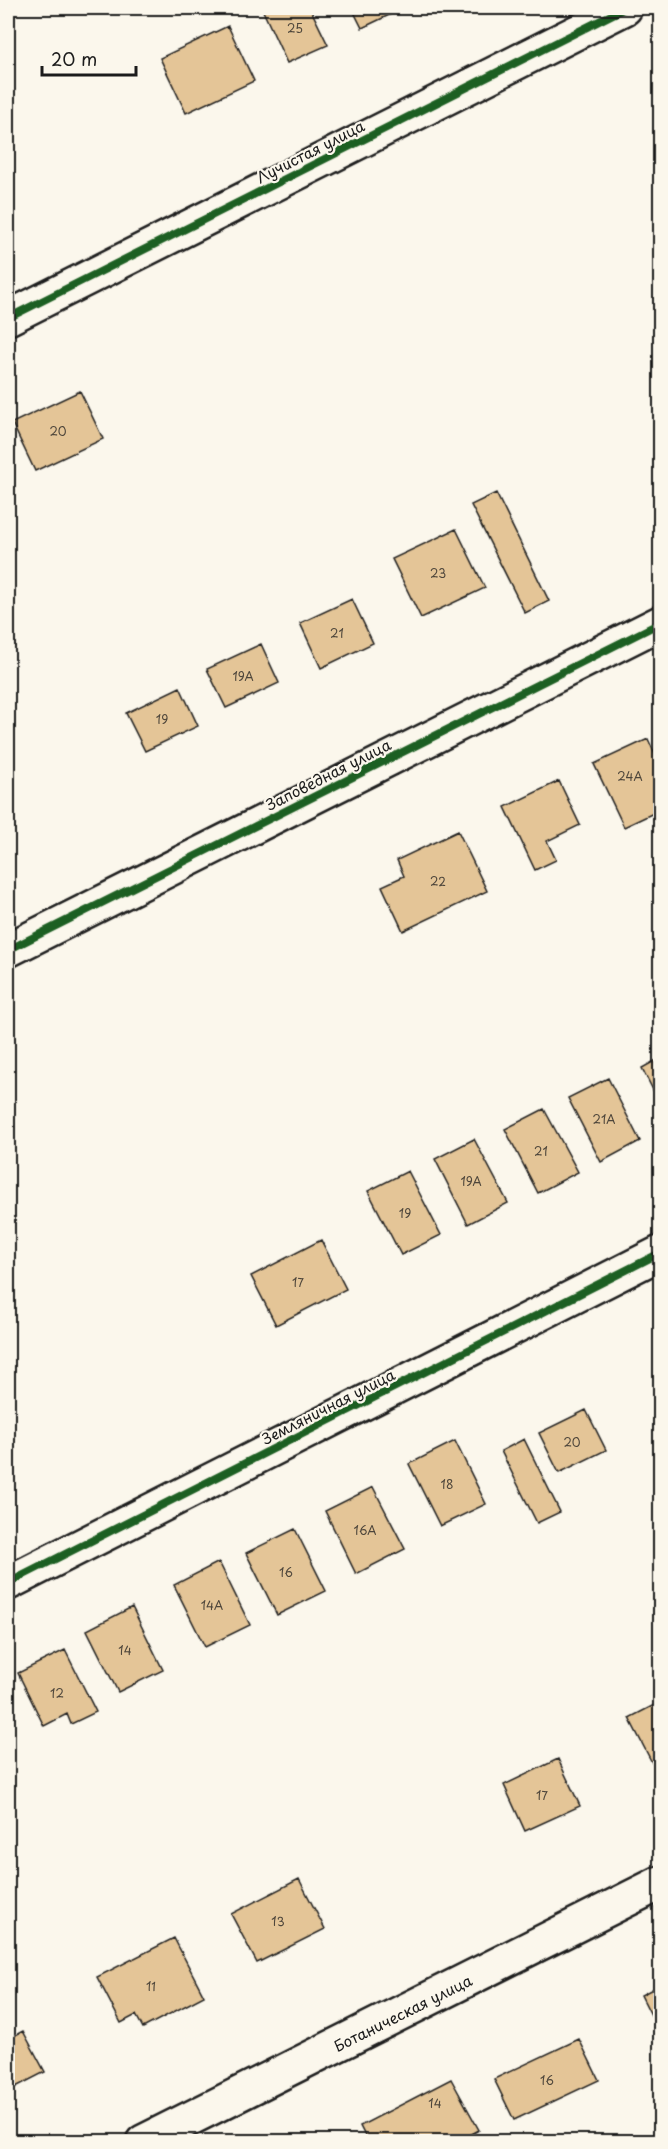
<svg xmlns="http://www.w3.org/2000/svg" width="668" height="2149" viewBox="0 0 668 2149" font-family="'Playpen Sans',sans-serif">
  <rect width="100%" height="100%" fill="#fbf7ec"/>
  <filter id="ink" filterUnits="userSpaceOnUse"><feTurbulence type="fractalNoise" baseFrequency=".0167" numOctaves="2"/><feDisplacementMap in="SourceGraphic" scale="12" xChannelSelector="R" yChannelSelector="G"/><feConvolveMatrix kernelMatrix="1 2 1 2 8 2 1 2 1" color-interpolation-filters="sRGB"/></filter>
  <g filter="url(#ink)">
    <!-- building -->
    <path fill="#e4c597" stroke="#1c1c1c" stroke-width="1.5" d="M270,8h40l18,37 -41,18 -24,-52z
      M352,8h49l1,1 -40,19z
      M228,26l26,55 -68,32 -26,-55z
      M80,391l23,48 -68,32 -23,-48z
      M496,493l53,108 -24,12 -54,-108z
      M456,529l29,59 -64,30 -29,-59z
      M352,599l21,44 -52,25 -21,-45z
      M261,644l18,39 -53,25 -19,-39z
      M180,687l18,39 -53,25 -19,-38z
      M648,739l12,26v22l-5,2 5,11v10l-36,17 -30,-63z
      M559,781l21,44 -33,16 9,19 -21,10 -30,-63z
      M458,831l29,60 -84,40 -21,-45 22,-10 -7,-16z
      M660,1058v46l-18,-36z
      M608,1078l32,63 -39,21 -33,-64z
      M544,1109l34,63 -40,21 -33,-64z
      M474,1139l34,64 -40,21 -33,-65z
      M408,1171l33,64 -40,20 -33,-64z
      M321,1240l25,49 -70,36 -25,-49z
      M586,1410l20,40 -47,23 -20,-40z
      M524,1439l36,73 -23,11 -36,-72z
      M455,1441l31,63 -46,22 -31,-62z
      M373,1487l32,62 -49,25 -31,-63z
      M295,1529l31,62 -49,24 -31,-62z
      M219,1562l31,63 -45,22 -31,-62z
      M132,1607l31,63 -45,22 -31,-62z
      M65,1650l31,62 -25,12 -4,-10 -23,12 -26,-53z
      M660,1702v76l-31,-60z
      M558,1759l22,47 -55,25 -21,-46z
      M299,1879l26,50 -68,34 -26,-49z
      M174,1938l30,58 -61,32 -7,-13 -15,8 -24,-46z
      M660,1985v48l-19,-38z
      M23,2031l22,41 -37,19v-52z
      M579,2039l20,41 -85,40 -20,-41z
      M451,2079l28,51 -22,12h-89l-8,-16z"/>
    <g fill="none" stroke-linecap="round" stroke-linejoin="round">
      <defs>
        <g id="minor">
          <path d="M8,318l617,-310"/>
          <path d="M8,950l652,-327"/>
          <path d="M8,1583l652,-330"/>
          <path id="s1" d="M143,2142l517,-259"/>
        </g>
      </defs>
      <!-- minor casing -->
      <use href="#minor" stroke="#1c1c1c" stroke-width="38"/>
      <!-- minor -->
      <use href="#minor" stroke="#fbf7ec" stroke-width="33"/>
      <defs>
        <path id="cycleway" d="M8,318l617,-310
          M8,950l652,-327
          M8,1583l652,-330"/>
      </defs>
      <!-- cycleway casing -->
      <use href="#cycleway" stroke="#fbf7ec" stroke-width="11"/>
      <!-- cycleway -->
      <use href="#cycleway" stroke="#1b5e20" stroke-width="8"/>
    </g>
  </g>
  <g text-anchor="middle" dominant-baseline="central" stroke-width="4.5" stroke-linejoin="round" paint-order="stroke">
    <!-- number labels -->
    <g font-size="12" fill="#4e463b">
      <text x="295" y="28">25</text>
      <text x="58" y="431">20</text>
      <text x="438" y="573">23</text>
      <text x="337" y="633">21</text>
      <text x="243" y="676">19А</text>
      <text x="162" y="719">19</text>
      <text x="630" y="776">24А</text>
      <text x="438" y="881">22</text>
      <text x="604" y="1119">21А</text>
      <text x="541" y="1151">21</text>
      <text x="471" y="1181">19А</text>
      <text x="405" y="1213">19</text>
      <text x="298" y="1282">17</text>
      <text x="572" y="1442">20</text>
      <text x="447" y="1484">18</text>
      <text x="365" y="1530">16А</text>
      <text x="286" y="1572">16</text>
      <text x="212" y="1605">14А</text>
      <text x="125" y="1650">14</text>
      <text x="57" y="1693">12</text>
      <text x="542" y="1795">17</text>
      <text x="278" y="1921">13</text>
      <text x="151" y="1986">11</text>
      <text x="547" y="2080">16</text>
      <text x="435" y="2103">14</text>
    </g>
    <!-- street labels -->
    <g font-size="15" fill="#1c1c1c" stroke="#fbf7ec">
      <text transform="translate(310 151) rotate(-27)">Лучистая улица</text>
      <text transform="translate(328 774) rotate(-27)">Заповедная улица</text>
      <text transform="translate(328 1406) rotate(-27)">Земляничная улица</text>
      <text stroke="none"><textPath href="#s1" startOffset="290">Ботаническая улица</textPath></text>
    </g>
  </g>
  <!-- margin -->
  <rect width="668" height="2149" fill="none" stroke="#fbf7ec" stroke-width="30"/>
  <rect x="15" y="15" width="638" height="2119" fill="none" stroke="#1c1c1c" stroke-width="2" filter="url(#ink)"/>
  <!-- scale -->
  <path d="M42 66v9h94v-9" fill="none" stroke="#1c1c1c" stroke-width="3"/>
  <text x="51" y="66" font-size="18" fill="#1c1c1c" stroke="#fbf7ec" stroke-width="4.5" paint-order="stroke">20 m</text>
</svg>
